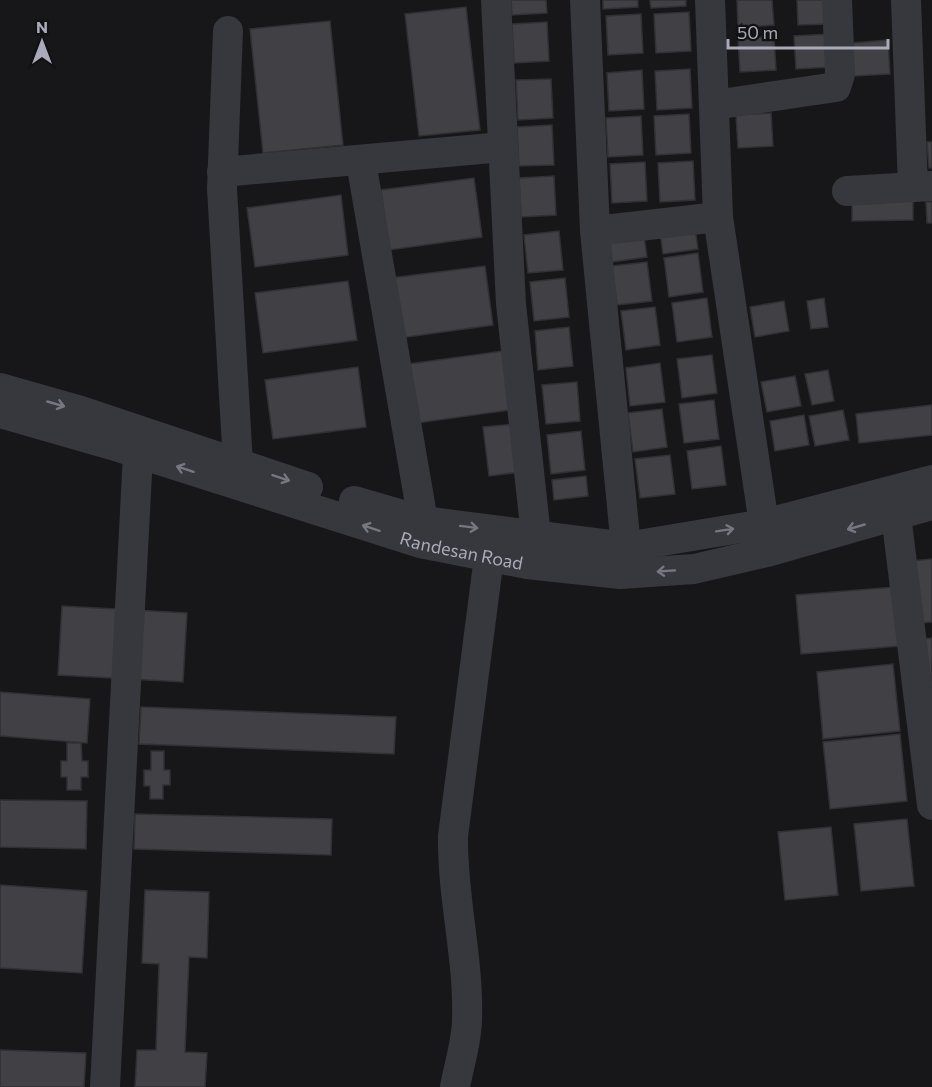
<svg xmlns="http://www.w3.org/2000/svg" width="932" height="1087" viewBox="0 0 932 1087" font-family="Commissioner,sans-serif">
  <rect width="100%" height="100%" fill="#171618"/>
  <!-- building -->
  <path fill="#414045" stroke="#313034" stroke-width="1.5" d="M511,0h35l1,13 -35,2z
    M603,0h35v7l-35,2z
    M650,0h36v6l-35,2z
    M737,0h35l2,25 -36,3z
    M797,0h36l1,24 -36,1z
    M466,7l14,123 -61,6 -14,-122z
    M689,12l2,39 -35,2 -2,-39z
    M641,14l2,39 -35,2 -2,-39z
    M330,21l13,124 -80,8 -13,-124z
    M547,22l2,39 -35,2 -2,-39z
    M830,34l2,33 -36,2 -2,-33z
    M774,37l2,33 -36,2 -2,-34z
    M888,40l2,34 -36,2 -2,-33z
    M690,69l2,39 -35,2 -2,-39z
    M642,70l2,39 -35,2 -2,-38z
    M551,79l2,39 -35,2 -2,-40z
    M771,113l2,33 -35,2 -2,-33z
    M689,114l2,39 -35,2 -2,-39z
    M641,116l2,39 -35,2 -2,-39z
    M552,125l2,40 -35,1 -2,-39z
    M927,142h5v26h-3z
    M693,161l2,39 -35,2 -2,-39z
    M645,162l2,39 -35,2 -2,-39z
    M554,176l2,39 -35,2 -2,-39z
    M474,178l8,59 -93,13 -8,-60z
    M341,195l7,60 -93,12 -8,-59z
    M913,199v21l-61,1v-20z
    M926,202h6v21h-5z
    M695,228l3,21 -35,5 -3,-22z
    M559,231l4,39 -35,3 -4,-38z
    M644,236l3,21 -35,5 -3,-21z
    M698,253l5,39 -34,5 -5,-39z
    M647,262l5,39 -35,4 -5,-39z
    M485,266l8,59 -93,13 -9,-60z
    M565,278l4,39 -35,4 -4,-39z
    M348,281l9,59 -94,13 -8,-60z
    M707,298l5,39 -35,5 -5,-39z
    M824,298l4,29 -17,2 -4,-28z
    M784,301l5,30 -34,6 -5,-30z
    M655,307l5,38 -34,5 -5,-39z
    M569,327l4,39 -35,4 -3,-39z
    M503,351l7,59 -93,13 -8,-59z
    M712,355l5,38 -35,5 -5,-39z
    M660,363l5,39 -35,4 -4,-38z
    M358,367l8,60 -93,12 -8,-59z
    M828,370l6,31 -22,4 -7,-31z
    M795,376l6,30 -34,6 -6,-30z
    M577,382l3,39 -34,3 -4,-39z
    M714,400l5,39 -35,4 -5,-39z
    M932,405v30l-73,8 -3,-29z
    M662,409l5,38 -34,5 -5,-39z
    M843,410l6,30 -34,6 -6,-30z
    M804,415l5,30 -34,6 -5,-30z
    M516,424l5,48 -32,4 -6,-49z
    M581,431l4,39 -34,4 -4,-39z
    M721,446l5,39 -34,4 -5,-38z
    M670,455l5,39 -35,4 -5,-39z
    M586,476l2,20 -34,4 -2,-20z
    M932,559v63l-13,1 -7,-62z
    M895,587l5,59 -99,8 -5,-59z
    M62,606l125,7 -4,69 -125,-7z
    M932,638v71l-11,-70z
    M893,664l7,67 -77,8 -6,-67z
    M0,692l90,7 -3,44 -87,-7z
    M141,707l255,10 -2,37 -255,-10z
    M900,734l7,67 -77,8 -7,-67z
    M67,743h14l1,18h6v16h-7v13h-14v-13h-6v-16h6z
    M151,751h13v19h6v15h-7v14h-13v-13h-6v-16h7z
    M0,800l87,1 -1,48 -86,-2z
    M135,814l197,5 -1,36 -197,-6z
    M907,819l7,67 -53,5 -7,-67z
    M831,827l7,68 -53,5 -7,-68z
    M0,885l87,6 -5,82 -82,-5z
    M145,890l64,2 -2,66 -18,-1 -4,95 22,1 -2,34h-70l2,-37h19l3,-86 -17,-1z
    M0,1050l86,3 -2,34h-84z"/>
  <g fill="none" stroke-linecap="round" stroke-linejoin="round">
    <!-- minor -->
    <g stroke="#37383d" stroke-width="30">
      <path d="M496,0l15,304 25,232"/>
      <path d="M585,0l10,231 31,316"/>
      <path d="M710,0l8,217 46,307"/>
      <path d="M906,0l7,187"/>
      <path d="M228,31l-6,158 16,275"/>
      <path d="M714,105l122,-18 4,-13 -3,-74"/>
      <path d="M361,162l62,359"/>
      <path d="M222,172l281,-25"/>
      <path d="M847,191l85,-5"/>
      <path d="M595,231l123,-14"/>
      <path d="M0,388l81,23 227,76"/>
      <path id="s1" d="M0,413l112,32 308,98 107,21 93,10 74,-5 73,-17 165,-47"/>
      <path d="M354,501l69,20 203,26 138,-23 168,-44"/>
      <path d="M896,515l36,290"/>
      <path d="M105,1087l33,-633"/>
      <path d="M455,1087c4,-22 12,-46 12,-68 2,-61 -15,-122 -14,-183l36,-279"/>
    </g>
  </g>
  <!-- one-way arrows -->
  <defs><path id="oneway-shaft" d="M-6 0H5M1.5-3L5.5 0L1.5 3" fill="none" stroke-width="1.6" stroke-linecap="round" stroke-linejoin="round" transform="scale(1.5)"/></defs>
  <g stroke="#767781">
    <use href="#oneway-shaft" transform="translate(56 404) rotate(16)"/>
    <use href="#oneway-shaft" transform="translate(185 469) rotate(-162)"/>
    <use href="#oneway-shaft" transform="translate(281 478) rotate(18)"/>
    <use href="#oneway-shaft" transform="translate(469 527) rotate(7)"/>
    <use href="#oneway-shaft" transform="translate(856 527) rotate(164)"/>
    <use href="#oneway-shaft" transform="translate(371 528) rotate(-162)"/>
    <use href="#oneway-shaft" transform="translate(725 530) rotate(-9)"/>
    <use href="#oneway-shaft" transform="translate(666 571) rotate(176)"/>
  </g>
  <g text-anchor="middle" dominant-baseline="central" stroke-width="6" stroke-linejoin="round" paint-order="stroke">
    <!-- street labels -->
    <g font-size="18" fill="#a9abb8" stroke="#121113">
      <text stroke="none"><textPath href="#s1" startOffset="482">Randesan Road</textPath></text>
    </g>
  </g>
  <!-- north arrow -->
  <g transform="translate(42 42)" stroke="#121113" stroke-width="4.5" paint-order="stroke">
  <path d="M0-4.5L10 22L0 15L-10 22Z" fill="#a9abb8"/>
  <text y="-9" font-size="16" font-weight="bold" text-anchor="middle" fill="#a9abb8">N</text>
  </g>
  <!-- scale -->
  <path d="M728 39v9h160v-9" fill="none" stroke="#a9abb8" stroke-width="3"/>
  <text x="737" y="39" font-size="18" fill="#a9abb8" stroke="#121113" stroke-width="4.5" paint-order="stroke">50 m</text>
</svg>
